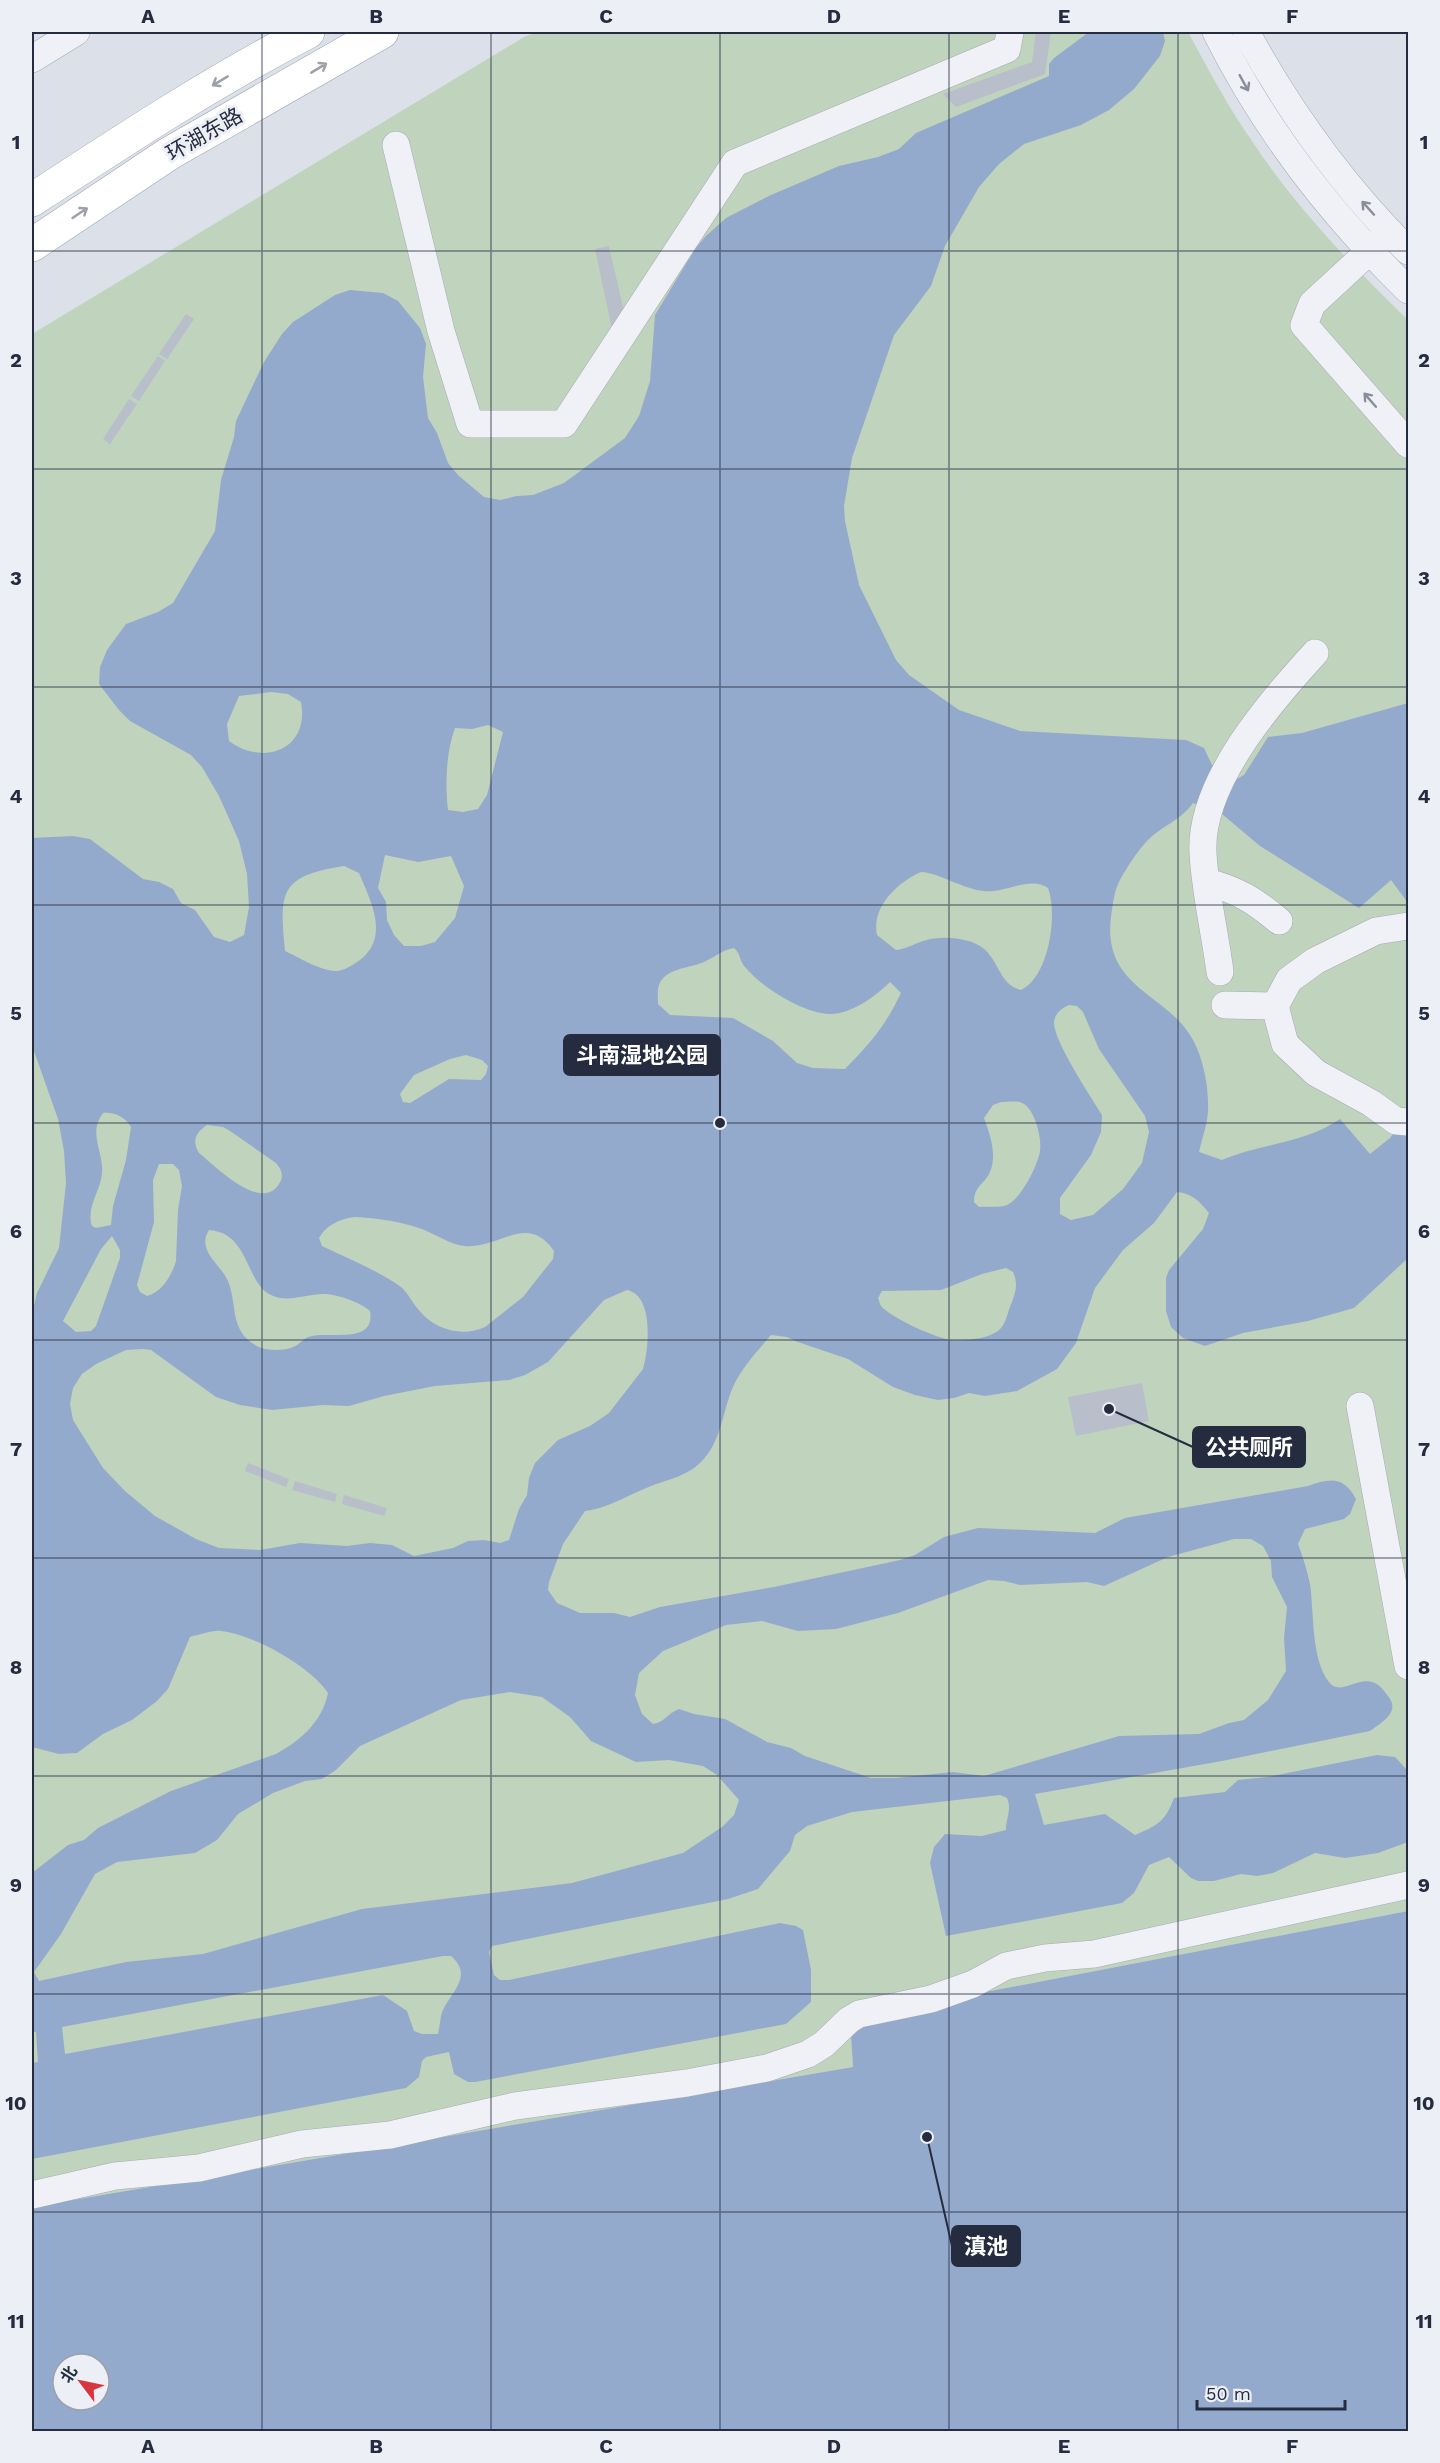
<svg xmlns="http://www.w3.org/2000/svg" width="1440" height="2463" viewBox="0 0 1440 2463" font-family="'Work Sans','Noto Sans SC',sans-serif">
  <rect width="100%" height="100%" fill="#dce0e8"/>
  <!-- green -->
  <path fill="#c0d3bd" d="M537,32h651c19,35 39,73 62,106 43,66 102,128 158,182v1591l-557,107 2,49 -821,140v-1873l492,-297z"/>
  <!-- water -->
  <path fill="#94aacc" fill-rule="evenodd" d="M1089,32h74l2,9 -5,15 -26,33 -25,21 -28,15 -57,19 -25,20 -20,23 -34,59 -14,40 -37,49 -42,123 -8,48 1,15 14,64 37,75 13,15 50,35 61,21 166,9 18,8 8,17 25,14 7,-4 24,-38 34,-4 106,-30v200l-17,-23 -32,28 -99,-62 -38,-32 -29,-11c-12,17 -31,23 -45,37 -10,10 -20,26 -27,38 -7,12 -8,26 -10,39 -9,72 57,76 82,123 11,20 16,49 15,72 -1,13 -6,27 -9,40l23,8c40,-17 81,-16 118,-41l30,35 20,-16 11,-14 7,6v128l-54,50 -46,13 -65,12 -38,13 -22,-8 -12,-11 -5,-16v-33l3,-8 34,-41 6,-16c-9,-11 -17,-20 -32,-21l-23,31 -31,27 -28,38 -19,55 -19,26 -40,22 -32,5 -16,-3 -15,5 -16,2 -23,-5 -22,-8 -45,-28 -53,-18 -8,-4 -16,-2c-14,17 -29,32 -38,52 -11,25 -11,54 -32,75 -16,16 -38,18 -57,27 -20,8 -38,20 -59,22l-22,33 -14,38 -1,8 9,13 23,10h34l16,4 30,-10 114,-20 126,-27 15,-5 29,-18 34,-9 117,5 30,-15 183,-32c22,-8 36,-10 48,13l-6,15 -6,5 -39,10 -7,15c5,13 9,26 12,40 4,27 1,76 19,98 11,15 29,-7 46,1 6,3 10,9 13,13 13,16 -6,26 -18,35l-148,30 -187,33 9,31 61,-11 30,21c23,-10 30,-13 39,-37l51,-6 13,-12 30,-3 109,-22 18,2 13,14v71l-30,11 -33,5 -30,-5 -42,20 -16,3 -16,-2 -27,7h-16l-7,-3 -22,-21 -20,8 -15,28 -12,10 -176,33 -16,-73 4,-16 11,-13 37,2 24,-6c0,-12 6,-21 1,-32l-7,-3 -148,17 -45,14 -12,9 -5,16 -32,38 -30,10 -236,47 -3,6 5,23 6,5h9l271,-57 16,3 7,4 8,40v32l-25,22 -311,58h-7l-14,-8 -5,-22 -23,5 -4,4 -3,16 -13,11 -374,71v-96l6,-1 -2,-30h-4v-159l36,-28 16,-5 14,-12 73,-37 105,-37c25,-14 46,-32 52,-61 -17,-26 -75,-59 -107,-62 -9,-1 -22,4 -31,6l-22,52 -11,12 -25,19 -29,14 -26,19 -18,1 -27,-7v-433l5,-21 22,-45 7,-65 -2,-32 -6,-32 -24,-68 -2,-213 41,-2 17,3 53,40 16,3 14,7 8,14 14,7 19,27 16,5 14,-7 5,-28 -2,-33 -8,-33 -20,-45 -17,-29 -11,-12 -61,-34 -11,-11 -20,-26 1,-17 7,-17 19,-26 32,-12 15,-9 42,-72 6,-51 13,-43 2,-16 28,-59 18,-28 11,-12 42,-27 15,-5 33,3 15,8 22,27 6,16 -3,33 5,41 9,15 11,30 10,12 26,22 16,3 17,-4 16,-1 31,-12 61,-45 14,-22 11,-35 5,-66 40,-66 11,-13 20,-18 45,-23 68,-29 39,-9 21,-8 17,-16 133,-57v-12l5,-6zM271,692l17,2 13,8c9,47 -37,65 -72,39l-2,-17 12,-28zM488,725l15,7 -16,63 -9,14 -15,3 -15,-2c-3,-27 -2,-57 7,-82l17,1zM385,855l33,7 33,-6 13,30 -9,32 -20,24 -14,4h-17l-10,-11 -7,-15 -1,-18 -8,-14zM344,866l15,7c13,31 33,68 -5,91 -8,5 -16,9 -26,6 -14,-3 -30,-13 -43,-19 -6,-60 -5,-75 59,-85zM921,872c19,1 41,17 63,19 20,3 46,-16 64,-3 10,27 1,89 -27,102 -28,-7 -19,-43 -57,-50 -13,-3 -28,-3 -41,1 -9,3 -17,8 -27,9l-19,-15c-6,-28 21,-53 44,-63zM734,948c7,6 5,12 11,19 16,20 58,46 84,47 21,1 47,-18 61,-32l11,11c-17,35 -29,48 -56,76l-32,-1 -16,-5 -24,-22 -40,-23 -63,-3 -12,-11c0,-6 -1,-14 1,-19 6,-17 32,-17 45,-23 11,-5 18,-12 30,-14zM1069,1005l8,1 6,6 16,37 46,67 4,16 -7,31 -19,26 -30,26 -22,5 -11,-6v-16l31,-43 10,-23 1,-17c-11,-18 -49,-75 -48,-93 1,-9 8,-14 15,-17zM466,1055l16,5 6,6 -2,8 -5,6 -32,-1 -39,24 -7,-1 -3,-8 14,-19 36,-16zM1001,1102c7,0 17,-2 23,2 11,7 18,34 16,47 -2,14 -19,48 -33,54 -8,3 -19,1 -28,2l-5,-5c0,-15 9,-17 15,-28 9,-17 1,-40 -5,-56l9,-13zM103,1113c12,-1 22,4 28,14l-5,33 -13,46 -2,19 -15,3 -4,-2c-7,-21 12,-38 10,-59 -1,-19 -13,-36 1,-54zM207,1125l16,2 7,4 46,32c6,7 8,13 3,21 -18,29 -64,-18 -80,-31 -7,-12 -4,-20 8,-28zM159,1164h14l6,6 3,16 -4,24 -2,51c-4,14 -14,31 -29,35l-7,-4 -3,-7 17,-63 -1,-42zM354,1217c24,1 45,4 68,12 13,5 29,16 43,17 36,3 62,-34 89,5l-1,8 -30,38 -38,30c-23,11 -52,2 -67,-18 -6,-7 -10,-16 -17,-22 -24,-17 -52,-28 -79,-41l-3,-8c7,-13 21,-19 35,-21zM209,1230c40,3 36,50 60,64 17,10 36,0 54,0 14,0 37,8 47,17 6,35 -43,19 -62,26 -5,2 -9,8 -15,10 -8,4 -28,4 -36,-1 -30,-16 -18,-45 -31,-69 -9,-15 -29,-28 -17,-47zM112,1236l8,14v8l-24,68 -5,5 -15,1 -13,-11 38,-72zM1006,1268l7,4c6,13 2,22 -3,35 -3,8 -5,19 -12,24 -11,8 -33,10 -46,9 -14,-1 -61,-22 -71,-34 -1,-1 -2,-6 -3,-8l4,-7 59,-1 41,-16zM627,1290c27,5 22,59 16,79l-34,44 -19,13 -32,14 -23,23 -6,15 -2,17 -8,14 -10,31 -9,3 -16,-3 -16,1 -15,7 -39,8 -22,-11 -22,-2 -23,3 -47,-3 -40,7 -41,-2 -23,-9 -41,-23 -30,-25 -22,-23 -30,-48 -3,-16 3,-16 9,-14 14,-10 30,-14 17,-1 8,1 65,47 24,8 32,5 51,-5 26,1 35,-10 51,-10 74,-6 16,-5 23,-13 56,-62zM1234,1539h17l12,7 8,15 1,16 15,30 -3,31 2,33 -18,29 -24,20 -15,3 -30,11 -80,2 -135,40 -31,-4 -57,6h-25l-66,-22 -14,-8 -24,-6 -42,-23 -31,-5 -15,-5c-11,4 -14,13 -26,15l-11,-10 -7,-19 4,-22 24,-22 63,-26 36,-4 36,10 38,-2 62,-16 90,-33 16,1 16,4 67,-3 17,4 64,-29zM510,1692l32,5 28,20 21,24 45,21 33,-2 34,6 14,9 22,25 -5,15 -12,12 -39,26 -111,30 -210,26 -159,45 -77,8 -87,19 -5,-9 27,-38 34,-60 22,-12 78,-9 22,-13 21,-26 35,-21 32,-12 17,-2 14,-9 24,-24 101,-46zM443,1956h8c23,20 0,36 -8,54 -3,7 -3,16 -5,24h-16l-8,-3 -7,-20 -24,-16 -318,59 -3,-27z
    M1408,1911v520l-1376,1v-225l821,-140 -3,-49zM63,2364h36v36h-36z"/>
  <!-- building -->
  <path fill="#b9becb" d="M1036,32h15l-6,42 -89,33 -13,-13 89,-32z
    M609,246l18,79 -15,4 -17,-80z
    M186,314l8,5 -27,40 -8,-5z
    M158,356l7,5 -26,40 -8,-5z
    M129,399l8,5 -27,40 -7,-5z
    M1142,1383l7,38 -73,15 -8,-39z
    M248,1463l41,16 -3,8 -41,-16z
    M295,1481l42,13 -2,8 -43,-12z
    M344,1495l43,13 -3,8 -42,-12z"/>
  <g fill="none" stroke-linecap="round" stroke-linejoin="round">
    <defs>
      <path id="minor" d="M1216,32c48,96 115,183 192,258
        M1246,32c43,79 98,155 162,219
        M32,59l44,-27
        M396,145l45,186 29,93h94l171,-261 272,-114 3,-17
        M1390,232l-78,72 -8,21 104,119
        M1207,882c31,8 48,19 72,39
        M1408,926l-32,5 -61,30 -26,19 -14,26 10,38 31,29 55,30 25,18 12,1
        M1220,972c-5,-39 -15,-80 -17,-119 -4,-70 68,-152 112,-200
        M1225,1005l50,1
        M1360,1406l48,260
        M32,2195l83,-19 84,-8 103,-24 88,-9 125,-29 172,-23 80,-15 41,-14 16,-10 25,-24 10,-6 72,-15 42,-15 33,-18 39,-8 49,-4 314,-69"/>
      <path id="major" d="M32,200c90,-59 180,-118 276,-168
        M32,245l138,-92 212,-121"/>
    </defs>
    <!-- minor casing -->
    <use href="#minor" stroke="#a5aab5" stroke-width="28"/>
    <!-- major casing -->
    <use href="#major" stroke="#9ba3b5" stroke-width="34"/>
    <!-- minor -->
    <use href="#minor" stroke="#eff1f6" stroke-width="27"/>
    <!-- major -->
    <use href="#major" stroke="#fff" stroke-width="33"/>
  </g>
  <!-- one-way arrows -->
  <defs><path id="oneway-shaft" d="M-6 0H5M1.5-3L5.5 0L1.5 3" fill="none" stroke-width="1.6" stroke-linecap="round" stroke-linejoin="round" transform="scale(1.5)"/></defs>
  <g stroke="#9da0a9">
    <use href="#oneway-shaft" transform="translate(319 68) rotate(-31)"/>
    <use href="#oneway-shaft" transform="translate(220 81) rotate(149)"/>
    <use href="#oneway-shaft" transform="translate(80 213) rotate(-34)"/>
  </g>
  <g stroke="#8a8e9a">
    <use href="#oneway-shaft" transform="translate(1244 83) rotate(61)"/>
    <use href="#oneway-shaft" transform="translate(1368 208) rotate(-132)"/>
    <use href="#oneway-shaft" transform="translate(1370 400) rotate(-131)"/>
  </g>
  <!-- grid -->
  <path fill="none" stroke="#252c3f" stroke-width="1.5" stroke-opacity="0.55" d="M262,32v2400M491,32v2400M720,32v2400M949,32v2400M1178,32v2400M32,251h1376M32,469h1376M32,687h1376M32,905h1376M32,1123h1376M32,1340h1376M32,1558h1376M32,1776h1376M32,1994h1376M32,2212h1376"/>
  <g text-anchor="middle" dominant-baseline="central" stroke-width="6" stroke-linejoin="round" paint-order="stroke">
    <!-- street labels -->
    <g font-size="21" fill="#252c3f" stroke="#eceff5">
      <text transform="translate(204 134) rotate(-30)">环湖东路</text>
    </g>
  </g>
  <!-- callouts -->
  <path fill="none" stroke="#252c3f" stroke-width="2" d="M720 1123L720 1055M1109 1409L1193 1447M927 2137L952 2246"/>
  <g fill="#252c3f" stroke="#eceff5" stroke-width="2">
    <circle cx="720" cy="1123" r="6"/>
    <circle cx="1109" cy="1409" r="6"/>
    <circle cx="927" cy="2137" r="6"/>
  </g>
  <g fill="#252c3f" stroke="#252c3f" stroke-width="2">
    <rect x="564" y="1035" width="156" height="40" rx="6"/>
    <rect x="1193" y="1427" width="112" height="40" rx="6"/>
    <rect x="952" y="2226" width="68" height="40" rx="6"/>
  </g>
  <g font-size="22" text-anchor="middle" font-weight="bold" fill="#fff">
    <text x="642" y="1063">斗南湿地公园</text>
    <text x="1249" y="1455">公共厕所</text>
    <text x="986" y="2254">滇池</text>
  </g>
  <!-- border -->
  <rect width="1440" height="2463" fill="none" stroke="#eceff5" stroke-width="66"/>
  <!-- north arrow -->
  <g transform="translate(81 2382) rotate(302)"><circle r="28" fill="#eceff5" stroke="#9ca1ac" stroke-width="1.5"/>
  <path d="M0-4.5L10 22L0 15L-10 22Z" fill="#d9353f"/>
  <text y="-9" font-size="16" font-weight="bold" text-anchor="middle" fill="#252c3f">北</text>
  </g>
  <!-- scale -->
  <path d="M1197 2400v9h148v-9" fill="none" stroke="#252c3f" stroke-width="3"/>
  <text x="1206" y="2400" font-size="18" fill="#252c3f" stroke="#eceff5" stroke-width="4.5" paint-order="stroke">50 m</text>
  <rect x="33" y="33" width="1374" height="2397" fill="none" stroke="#252c3f" stroke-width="2"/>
  <g font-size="20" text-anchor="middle" font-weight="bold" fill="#252c3f">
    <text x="148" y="23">A</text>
    <text x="376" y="23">B</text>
    <text x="606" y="23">C</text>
    <text x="834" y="23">D</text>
    <text x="1064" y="23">E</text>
    <text x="1292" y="23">F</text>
    <text x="16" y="149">1</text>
    <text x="1424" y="149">1</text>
    <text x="16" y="367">2</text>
    <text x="1424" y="367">2</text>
    <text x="16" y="585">3</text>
    <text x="1424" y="585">3</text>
    <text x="16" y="803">4</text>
    <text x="1424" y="803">4</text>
    <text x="16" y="1020">5</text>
    <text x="1424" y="1020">5</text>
    <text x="16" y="1238">6</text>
    <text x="1424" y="1238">6</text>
    <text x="16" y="1456">7</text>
    <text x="1424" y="1456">7</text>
    <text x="16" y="1674">8</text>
    <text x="1424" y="1674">8</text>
    <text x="16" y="1892">9</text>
    <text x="1424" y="1892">9</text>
    <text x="16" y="2110">10</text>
    <text x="1424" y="2110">10</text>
    <text x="16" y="2328">11</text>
    <text x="1424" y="2328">11</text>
    <text x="148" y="2453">A</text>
    <text x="376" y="2453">B</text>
    <text x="606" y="2453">C</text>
    <text x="834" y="2453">D</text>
    <text x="1064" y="2453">E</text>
    <text x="1292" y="2453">F</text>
  </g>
</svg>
